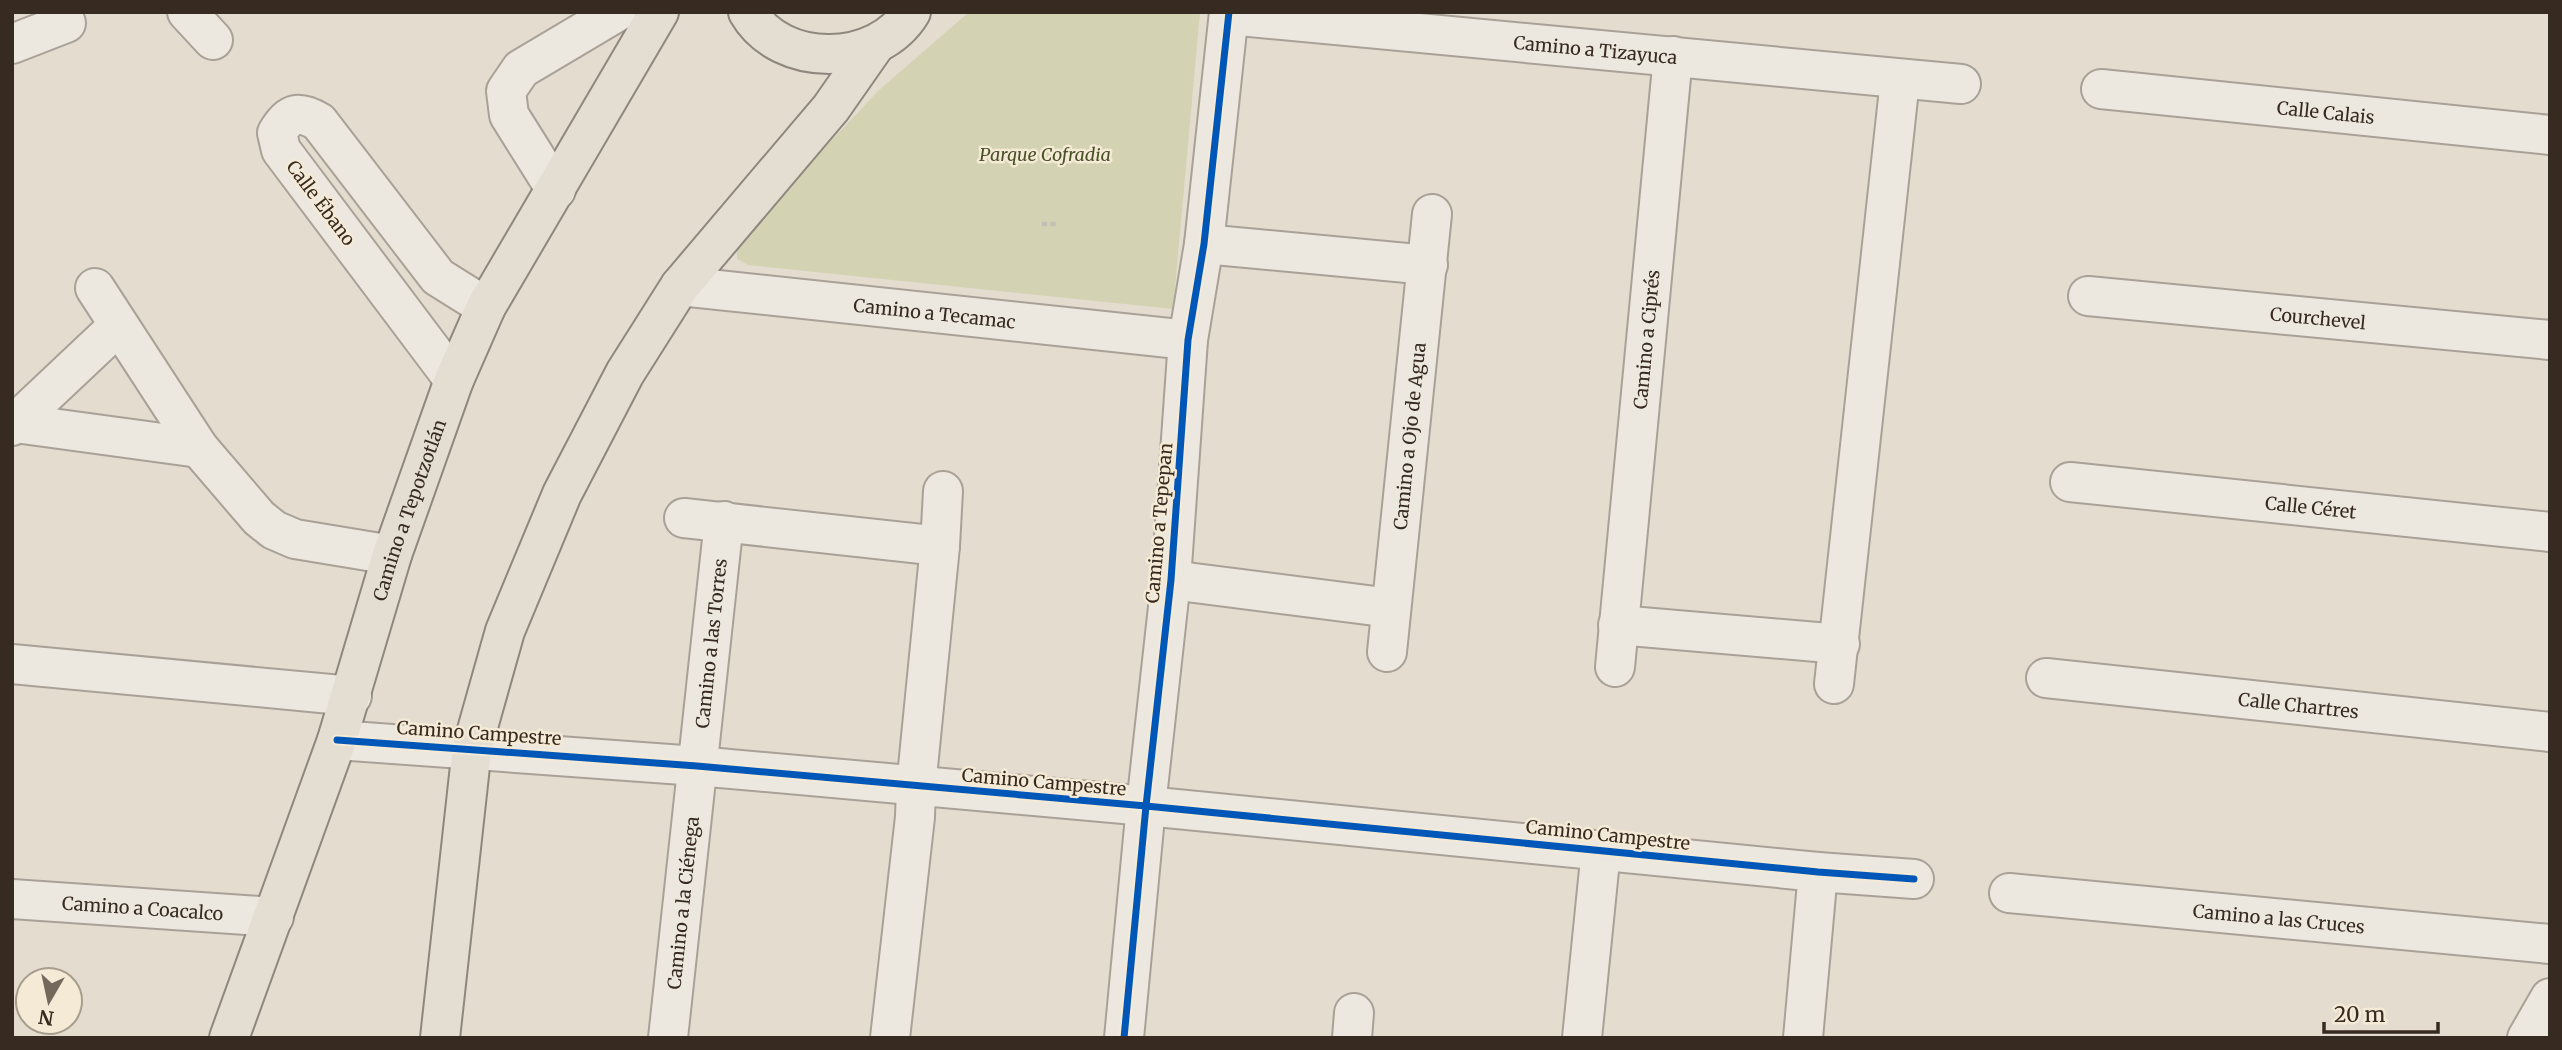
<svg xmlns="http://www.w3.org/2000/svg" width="2562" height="1050" viewBox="0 0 2562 1050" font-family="Merriweather,serif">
  <rect width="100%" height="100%" fill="#e4dccf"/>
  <!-- green -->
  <path fill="#d3d2b2" d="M969,12h231l-27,297 -425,-44 -11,-6v-8l14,-25 127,-135z"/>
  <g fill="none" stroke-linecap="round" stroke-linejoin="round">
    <defs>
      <g id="minor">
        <path d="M187,12l26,28"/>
        <path id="s1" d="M1229,15l732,69"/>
        <path d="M12,44l54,-21"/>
        <path id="s2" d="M2101,89l449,46"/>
        <path d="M556,190l-47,-75 -3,-24 15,-22 96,-57"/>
        <path d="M1204,244l224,21"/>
        <path id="s3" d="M680,286l508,54"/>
        <path d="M95,288l104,160 60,70 15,12 21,9 97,16"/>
        <path id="s4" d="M2088,296l462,44"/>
        <path d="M454,380l-173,-230 -4,-17c12,-21 22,-23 42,-11l119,155 48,30"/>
        <path d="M15,423l184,25"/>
        <path d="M12,426l106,-100"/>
        <path id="s5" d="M2070,482l480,50"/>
        <path d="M684,518l256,28"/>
        <path d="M1171,580l220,28"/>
        <path d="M1618,625l222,19"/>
        <path id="s6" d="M1387,652l45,-438"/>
        <path d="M12,664l340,32"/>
        <path id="s7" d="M1615,667l58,-611"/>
        <path id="s8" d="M2046,678l504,54"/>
        <path d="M1834,684l66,-604"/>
        <path d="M337,740l360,26 449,40 672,66 96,7"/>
        <path id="s9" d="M2009,893l541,51"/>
        <path id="s10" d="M12,899l262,18"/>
        <path id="s11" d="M668,1038l56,-517"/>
        <path d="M890,1038l25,-221 1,-30 24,-241 3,-55"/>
        <path d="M1124,1038l22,-232 25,-226 17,-240 16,-96 25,-232"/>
        <path d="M1352,1038l2,-25"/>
        <path d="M1582,1038l19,-188"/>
        <path d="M1803,1038l15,-166"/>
        <path d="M2527,1038l23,-40"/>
      </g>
      <g id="major">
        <path d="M748,12c33,57 130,55 163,0"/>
        <path id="s12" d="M229,1038l108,-298 55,-185 62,-175 32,-73 173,-295"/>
        <path d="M440,1038l32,-290 33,-117 57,-137 63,-121 55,-87 151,-178 44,-63"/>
      </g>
    </defs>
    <!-- minor casing -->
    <use href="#minor" stroke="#a9a197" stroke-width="42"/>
    <!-- major casing -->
    <use href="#major" stroke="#8f877e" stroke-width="42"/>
    <!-- path -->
    <path stroke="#c5beb6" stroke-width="4.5" stroke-dasharray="5 3.5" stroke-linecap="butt" d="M1042,224h16"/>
    <!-- minor -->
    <use href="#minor" stroke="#ece8e0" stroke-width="38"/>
    <!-- major -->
    <use href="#major" stroke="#e3ddd2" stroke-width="38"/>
    <defs>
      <path id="cycleway" d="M337,740l360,26 449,40 672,66 96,7
        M1124,1038l22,-232 25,-226 17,-240 16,-96 25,-232"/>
    </defs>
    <!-- cycleway casing -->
    <use href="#cycleway" stroke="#f4ead6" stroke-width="11"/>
    <!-- cycleway -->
    <use href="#cycleway" stroke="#0057b8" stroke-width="7"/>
  </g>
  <g text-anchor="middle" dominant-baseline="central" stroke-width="5" stroke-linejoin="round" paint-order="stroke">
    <!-- street labels -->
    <g font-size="18" fill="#372a20" stroke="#f4ead6">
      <text stroke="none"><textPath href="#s1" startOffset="368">Camino a Tizayuca</textPath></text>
      <text stroke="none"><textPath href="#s2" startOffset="226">Calle Calais</textPath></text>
      <text transform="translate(321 203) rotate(53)">Calle Ébano</text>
      <text stroke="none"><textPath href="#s3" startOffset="256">Camino a Tecamac</textPath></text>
      <text stroke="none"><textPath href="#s4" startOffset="231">Courchevel</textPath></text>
      <text stroke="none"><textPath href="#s7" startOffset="329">Camino a Ciprés</textPath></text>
      <text stroke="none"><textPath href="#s6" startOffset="217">Camino a Ojo de Agua</textPath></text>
      <text stroke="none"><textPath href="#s5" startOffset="242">Calle Céret</textPath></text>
      <text stroke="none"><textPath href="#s12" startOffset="558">Camino a Tepotzotlán</textPath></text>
      <text transform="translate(1159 523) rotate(-85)">Camino a Tepepan</text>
      <text stroke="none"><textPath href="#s11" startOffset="397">Camino a las Torres</textPath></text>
      <text stroke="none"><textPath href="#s8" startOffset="254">Calle Chartres</textPath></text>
      <text transform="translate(479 733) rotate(4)">Camino Campestre</text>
      <text transform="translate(1044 782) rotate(5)">Camino Campestre</text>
      <text transform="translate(1608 835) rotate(6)">Camino Campestre</text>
      <text stroke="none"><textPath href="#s11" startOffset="136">Camino a la Ciénega</textPath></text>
      <text stroke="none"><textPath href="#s10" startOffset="131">Camino a Coacalco</textPath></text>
      <text stroke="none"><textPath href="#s9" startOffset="271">Camino a las Cruces</textPath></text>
    </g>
    <!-- park labels -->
    <g font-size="18" font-style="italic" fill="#495228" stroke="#f4ead6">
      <text x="1045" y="154">Parque Cofradia</text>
    </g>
  </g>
  <!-- border -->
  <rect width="2562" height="1050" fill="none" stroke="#372a20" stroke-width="28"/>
  <!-- north arrow -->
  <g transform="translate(49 1001) rotate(189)"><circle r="33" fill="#f4ead6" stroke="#a89d8d" stroke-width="2"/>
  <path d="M0-5L12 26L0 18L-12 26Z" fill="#74685d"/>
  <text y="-10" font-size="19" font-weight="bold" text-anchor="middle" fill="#372a20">N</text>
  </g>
  <!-- scale -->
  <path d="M2324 1022v10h114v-10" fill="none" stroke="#372a20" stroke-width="3.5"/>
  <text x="2334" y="1022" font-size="21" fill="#372a20" stroke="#f4ead6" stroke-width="5" paint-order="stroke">20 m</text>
</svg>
